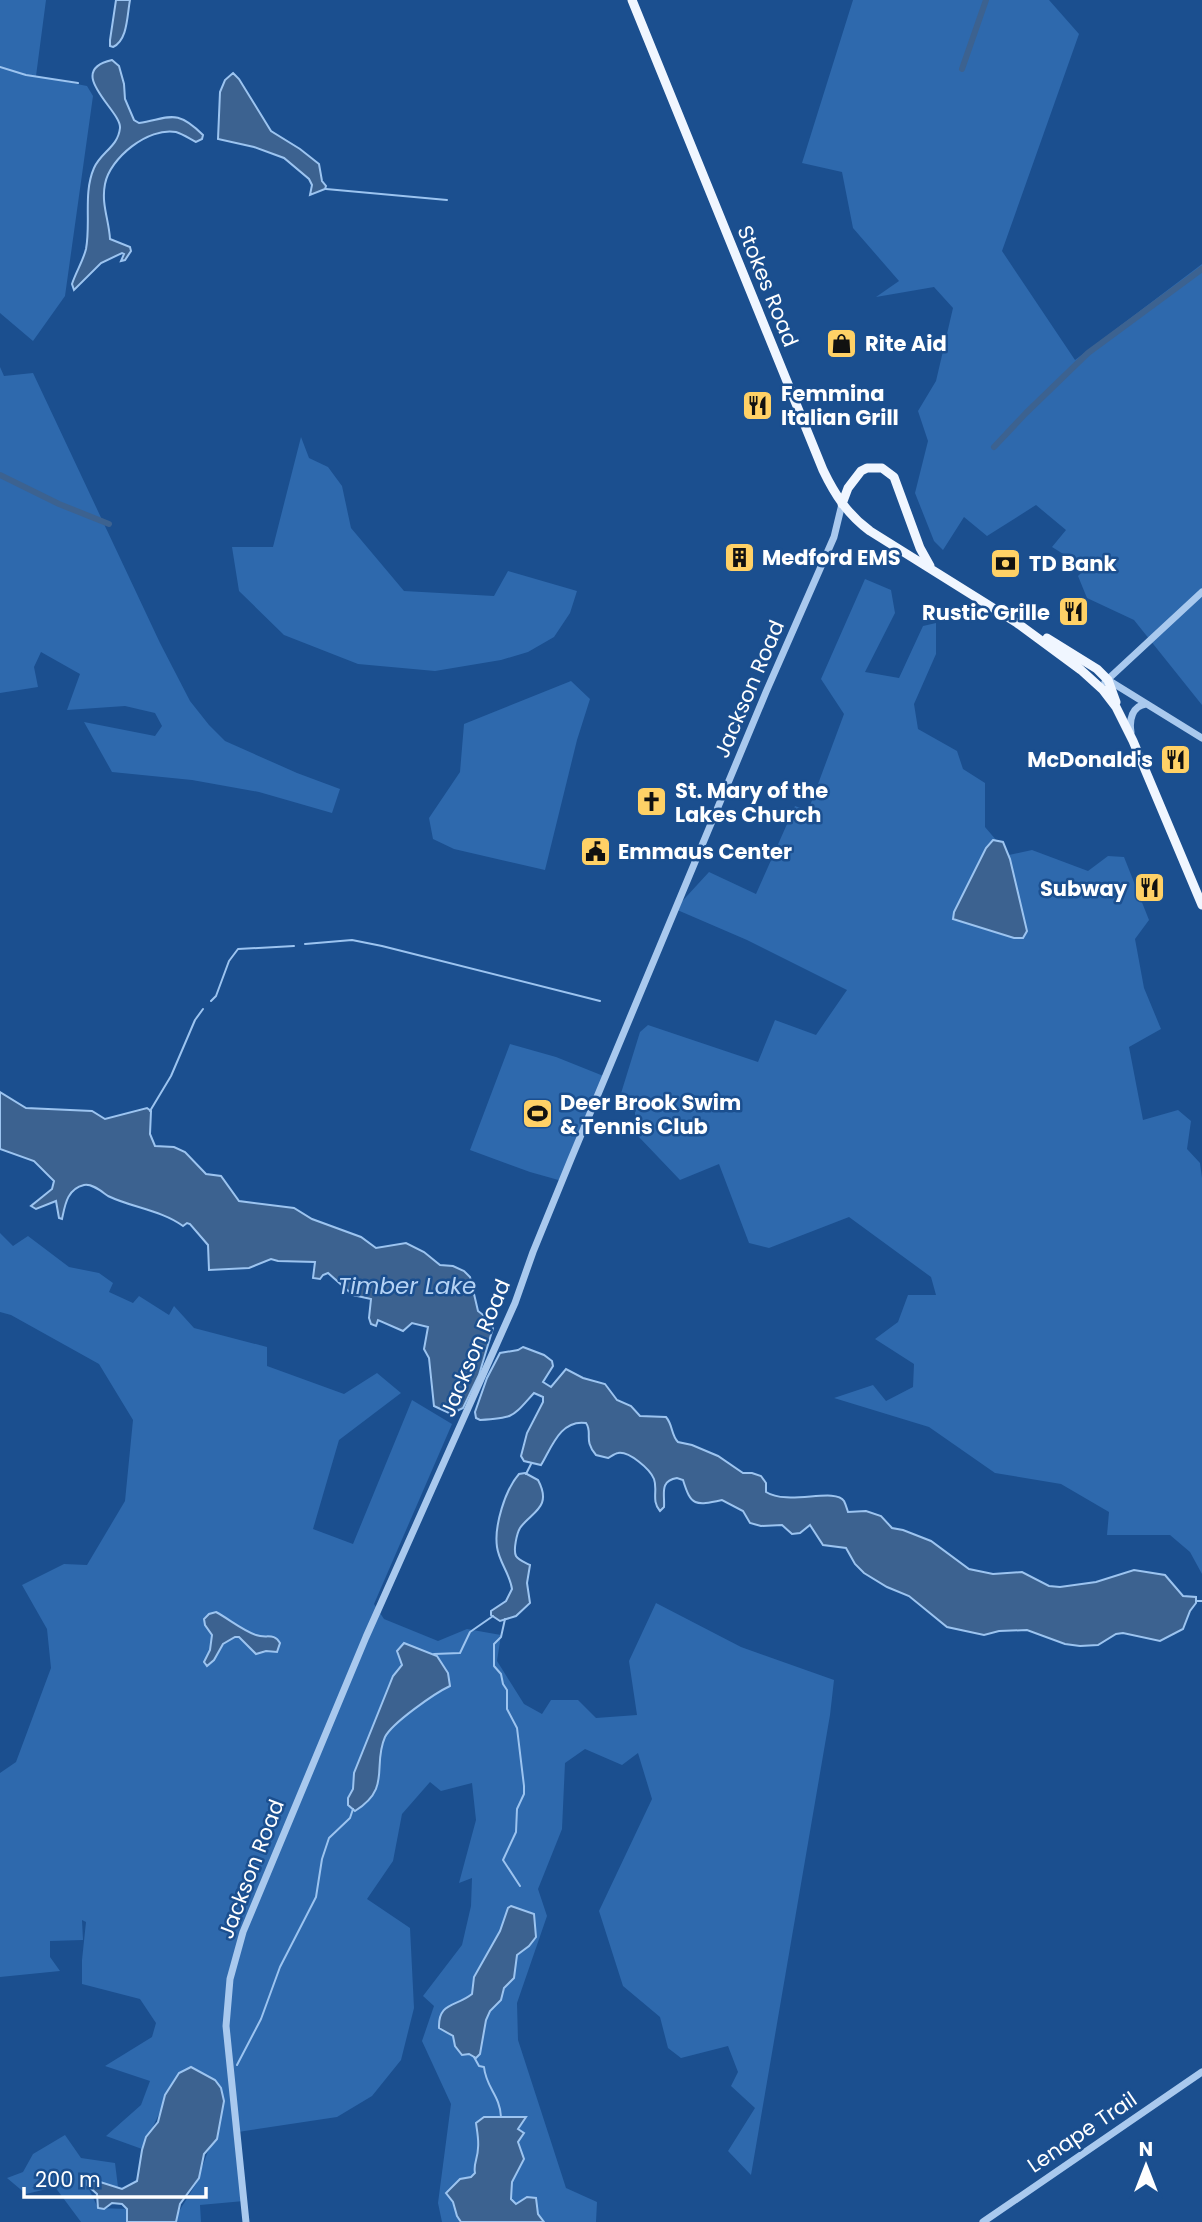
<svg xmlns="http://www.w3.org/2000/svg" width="1202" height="2222" viewBox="0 0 1202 2222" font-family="Poppins,sans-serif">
  <rect width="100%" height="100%" fill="#1b4f8f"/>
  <!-- green -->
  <path fill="#2e69ad" d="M0,0h46l-10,76 51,10 6,10 -28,200 -32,45 -33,-28z
    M853,0h196l30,34 -77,217 73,109 127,-96v441l-68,-85 -47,-22 -9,-22 8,-8 -34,-21 14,-17 -30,-25 -49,31 -23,-19 -21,33 -9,-9 -19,-48 13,-52 -10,-30 18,-30 17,-73 -19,-21 -58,10 23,-16 -46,-53 -11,-56 -40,-9z
    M0,367l4,9 29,-3 127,270 30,58 19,24 16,16 72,32 43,16 -8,24 -73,-21 -67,-12 -80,-8 -28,-50 71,14 7,-10 -7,-13 -30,-7 -58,4 13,-36 -39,-22 -7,15 4,20 -38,6z
    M301,437l8,21 19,9 14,19 9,42 53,63 90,5 14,-25 69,20 -7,22 -16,24 -26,15 -27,8 -66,11 -77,-7 -74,-29 -45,-44 -7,-44h41z
    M865,579l26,11 4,23 -30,59 34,6 24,-52 13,-3v31l-22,50 4,25 39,22 6,18 22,14v44l24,28 23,-5 56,21 20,-15 16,1 25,63 -14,19 9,49 17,41 -32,18 14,73 35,-10 13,11 -4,28 13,14 2,15v396l-12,-22 -20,-17h-63l2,-23 -48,-28 -66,-11 -66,-46 -95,-29 39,-13 13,16 27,-14 1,-23 -39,-25 23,-17 10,-27h28l-5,-18 -82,-60 -80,31 -20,-5 -30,-79 -39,16 -42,-44 -4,-30 -16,-3 22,-71 8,-7 110,37 17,-42 41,15 31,-45 -100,-50 -72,-31 34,-37 47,22 39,-88 13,5 36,-97 -23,-35z
    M571,681l19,18 -13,41 -32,130 -91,-21 -21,-10 -4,-21 31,-46 4,-48z
    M510,1044l46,13 50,20 -44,104 -32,-9 -60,-22z
    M0,1233l13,13 15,-10 41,31 30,6 14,10 -4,9 24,11 6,-7 30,19 5,-9 20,22 73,19v19l77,28 33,-21 24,20 -62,47 -26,89 40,15 59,-144 40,24 -78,180 10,15 54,22 29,-12 34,6 -4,26 27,43 18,10 9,-14h27l18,18 41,-3 -8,-54 27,-58 85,44 93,33 -4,35 -79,460 -23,-24 27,-43 -24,-22 7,-14 -10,-26 -47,12 -13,-10 -8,-31 -37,-31 -24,-75 53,-112 -14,-46 -16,12 -37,-16 -20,14 -3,66 -24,60 9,27 -30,87 1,37 48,148 31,14 -1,20h-154l-4,-19 13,-99 -29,-63 12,-35 -11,-10 39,-51 9,-39 1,-28 -13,5 17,-63 -4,-37 -31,8 -11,-9 -28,32 -9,47 -26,38 43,29 4,80 -13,52 -29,36 -35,21 -99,15 6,69 -44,4 1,17h-24l-1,-6 20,-32 27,-74 -44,-37 -37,76 -36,-13 35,-31 9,-24 -45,-15 47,-29 4,-14 -16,-24 -58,-15v-24l4,-38 -4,-2 1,20 -33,1v16l10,14 -60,6v-204l16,-11 35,-94 -4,-39 -25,-44 42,-21 23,1 38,-64 8,-81 -34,-56 -88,-49 -11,-3z
    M65,2135l16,23 34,5 3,24 -24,-6 -7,4 11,23 29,1 1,13h-47l-26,-35 -29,7 -19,-16 16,-6 10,-18z"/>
  <!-- water -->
  <path fill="#3c6290" stroke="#9cc4f0" stroke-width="2" d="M116,0h14c-3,15 -2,40 -17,47l-3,-1v-6z
    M112,60l7,6 5,18 1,15 9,21 5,3c31,-5 37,-15 64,12l-1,4 -6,3c-6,-3 -13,-8 -20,-10 -28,-5 -66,26 -71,52 -4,20 4,36 5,55l20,8 1,4 -6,9 -4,1 3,-7 -2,-1 -21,10 -27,27 -2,-6c4,-12 11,-23 14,-35 5,-26 -3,-56 8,-81 7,-16 24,-21 26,-40 2,-17 -57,-57 -8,-68z
    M233,73l6,6 32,52 29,18 19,15 3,17 4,5 -1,3 -15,6 2,-10 -3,-6 -25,-21 -30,-11 -36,-8 2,-47 5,-12z
    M993,840l10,2 7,17 17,72 -4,7h-9l-61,-19 1,-7 32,-64z
    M0,1092l26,16 66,3 13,8 42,-11 4,3 -1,23 5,12 19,1 11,5 21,22 15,2 18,25 55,7 18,11 49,18 15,11 30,-5 18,9 16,13 13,1 11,5 6,6 8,34 14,11 1,6 -14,47 -16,33 -12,6 -17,-8 -5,-48 -5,-9 4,-22 -16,-4 -9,8 -25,-11 -2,6 -5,-2 -2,-6 2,-19 -18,-4 -25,-22 -5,2 -3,4 -7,-1 2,-16 -37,-1 -7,-2 -22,9 -40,2 -1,-25 -18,-21 -3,-1 -4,3c-22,-16 -50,-18 -75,-30 -6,-4 -16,-13 -24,-11 -17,4 -19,20 -22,34l-3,-1 -3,-17 -20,8 -5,-3 21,-17 2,-8 -20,-20 -34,-12z
    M523,1347l21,8 8,6 1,5 -10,16 8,5 15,-18 17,9 22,6 12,16 14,6 9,10 26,1c7,8 5,18 12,25l14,3 26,11 25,17h9l9,3 5,7v9c22,14 69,-5 78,9 2,4 3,8 4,11l18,-1 15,5 11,12 11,2 28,11 38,28 24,5 29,-2 27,14 11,1 36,-5 38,-12 31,5 18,21 13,1v6l-6,8 -7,18 -23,12 -37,-8 -7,1 -18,11 -18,1 -15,-2 -38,-14 -28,1 -15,4 -37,-8 -38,-31 -22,-9 -23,-14 -9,-9 -9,-16 -23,-3 -13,-20 -10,8 -8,1 -10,-9 -21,1 -11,-3 -7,-12 -21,-11c-27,6 -31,6 -39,-20l-6,-2c-18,3 -12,16 -13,29l-4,4c-9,-10 -2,-21 -6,-32 -4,-10 -25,-28 -36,-26 -2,0 -8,4 -10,5l-12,-3c-13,-15 -3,-22 -10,-32 -26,-4 -35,26 -45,42l-17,-4 -3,-5 6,-23 16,-31v-5l-9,-4c-22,24 -19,25 -54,27l-4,-2 -1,-6 12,-34 13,-25 18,-3z
    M525,1473l13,7c15,28 -7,32 -18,48 -3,5 -7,22 -4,28 2,4 10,7 14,9l-3,18 3,20 -14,13 -16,5 -9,-6v-4l15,-10 6,-12c-2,-15 -13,-27 -15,-42 -3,-21 8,-57 22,-73z
    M216,1612c13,7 26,18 40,23 10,4 18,-3 24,8l-3,9 -11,-1 -10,3 -17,-17h-4l-12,7 -9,16 -7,6 -3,-4 6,-12 2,-15 -7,-10 -1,-6 5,-5z
    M404,1643l33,13 11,17 2,13c-15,7 -58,37 -65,51 -13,29 7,51 -30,74l-7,-6v-7l5,-9 1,-16 39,-97 9,-11 -5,-14z
    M511,1906l23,8 2,23 -7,9 -12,9 -3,23 -10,10 -3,12 -11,11 -4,9 -6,34 -4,4 -7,-4 -7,1 -7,-9 -2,-10 -14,-8c-1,-26 17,-21 33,-34l2,-17 26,-46 8,-23z
    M191,2067l24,13 6,8 3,13 -7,38 -13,15 -5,24 -19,26 -4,18h-49v-13l-5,-5 -10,-1 -8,6 -6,-1 -1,-14 -10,-9v-4h10l25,8 15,-8 5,-31 4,-13 12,-15 7,-27 14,-22z
    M484,2117h42l-8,12 6,4 -6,9 6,17 -12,23 -1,17 5,5 11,-7 9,1 2,16 6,8h-83l-4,-6 -4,-14 -7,-9 14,-14 11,-2 4,-4c-2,-9 3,-15 3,-25 1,-8 -1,-17 -2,-25z"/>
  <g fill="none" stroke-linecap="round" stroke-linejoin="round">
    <!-- stream -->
    <path stroke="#9cc4f0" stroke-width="2" d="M0,67l26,8 52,8
      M326,189l121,11
      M305,944l47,-4 30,6 218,55
      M211,1001l5,-5 13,-35 9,-12 56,-3
      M150,1111l21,-35 24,-56 8,-11
      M526,1474l5,-10
      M1196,1601h6
      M505,1619l-4,18 -7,7v22l7,8 2,10 4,6v19l10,19 7,58v8l-7,15 -1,23 -13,28 17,26
      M434,1654l26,-1 10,-21 23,-16
      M474,2057l5,9 5,1c2,21 16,28 17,50
      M237,2065l24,-46 19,-52 36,-70 6,-38 7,-21 21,-20 3,-9"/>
    <!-- canal -->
    <path stroke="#3c6290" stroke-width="6" d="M962,69l24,-69
      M994,447l32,-34 62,-60 114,-84
      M0,475l59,29 50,20"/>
    <!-- tertiary -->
    <path stroke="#a9c9ee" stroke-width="7" d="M1108,680l94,58
      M1105,682l97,-90
      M1131,732c-2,-12 1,-26 15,-28
      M246,2222l-20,-196 4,-47 13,-47 123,-295 149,-334 18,-51 38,-93 195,-467 68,-155 8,-33
      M983,2222l219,-150"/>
    <!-- primary -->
    <path stroke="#f0f6ff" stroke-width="9" d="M632,0l191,470c12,25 25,45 47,61l147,92 64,47 22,20 13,17 17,34 69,164
      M842,504l6,-16 13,-17 6,-3h15l12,9 26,71 10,18
      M1047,638l50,31 11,11 8,22"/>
  </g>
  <!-- icons -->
  <defs>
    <symbol id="shop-square" viewBox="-11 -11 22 22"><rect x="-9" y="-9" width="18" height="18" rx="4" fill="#ffd166" stroke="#1b4f8f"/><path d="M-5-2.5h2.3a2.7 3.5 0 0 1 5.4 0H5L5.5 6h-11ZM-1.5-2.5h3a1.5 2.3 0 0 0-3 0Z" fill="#111"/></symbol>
    <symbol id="restaurant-square" viewBox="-11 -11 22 22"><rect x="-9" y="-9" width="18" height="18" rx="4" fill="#ffd166" stroke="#1b4f8f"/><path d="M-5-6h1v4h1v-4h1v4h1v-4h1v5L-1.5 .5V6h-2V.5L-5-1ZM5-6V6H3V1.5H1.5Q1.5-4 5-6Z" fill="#111"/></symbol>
    <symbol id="building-square" viewBox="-11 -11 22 22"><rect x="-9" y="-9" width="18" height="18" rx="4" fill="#ffd166" stroke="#1b4f8f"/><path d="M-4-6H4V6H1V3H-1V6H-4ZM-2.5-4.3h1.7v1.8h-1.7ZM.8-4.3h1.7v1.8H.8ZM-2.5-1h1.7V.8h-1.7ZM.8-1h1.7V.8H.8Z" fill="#111"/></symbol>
    <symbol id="bank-square" viewBox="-11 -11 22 22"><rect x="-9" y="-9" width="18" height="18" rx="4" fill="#ffd166" stroke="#1b4f8f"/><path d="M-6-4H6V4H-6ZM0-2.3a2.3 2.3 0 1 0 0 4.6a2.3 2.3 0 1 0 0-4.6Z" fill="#111"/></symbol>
    <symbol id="church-square" viewBox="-11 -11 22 22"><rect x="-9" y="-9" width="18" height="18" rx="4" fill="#ffd166" stroke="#1b4f8f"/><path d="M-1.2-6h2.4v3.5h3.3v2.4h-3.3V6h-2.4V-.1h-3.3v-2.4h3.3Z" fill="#111"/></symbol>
    <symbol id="civic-square" viewBox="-11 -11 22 22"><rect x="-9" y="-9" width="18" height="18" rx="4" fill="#ffd166" stroke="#1b4f8f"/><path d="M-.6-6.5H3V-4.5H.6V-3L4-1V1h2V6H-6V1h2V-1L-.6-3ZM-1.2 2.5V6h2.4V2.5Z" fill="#111"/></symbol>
    <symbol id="stadium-square" viewBox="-11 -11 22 22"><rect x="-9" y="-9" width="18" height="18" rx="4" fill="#ffd166" stroke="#1b4f8f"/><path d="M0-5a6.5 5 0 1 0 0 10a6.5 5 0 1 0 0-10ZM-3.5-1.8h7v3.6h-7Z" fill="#111"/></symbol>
  </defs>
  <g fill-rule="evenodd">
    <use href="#shop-square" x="824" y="326" width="35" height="35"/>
    <use href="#restaurant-square" x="740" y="388" width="35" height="35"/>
    <use href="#building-square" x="722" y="540" width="35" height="35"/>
    <use href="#bank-square" x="988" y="546" width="35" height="35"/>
    <use href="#restaurant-square" x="1056" y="594" width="35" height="35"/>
    <use href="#restaurant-square" x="1158" y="742" width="35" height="35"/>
    <use href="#church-square" x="634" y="784" width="35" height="35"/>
    <use href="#civic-square" x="578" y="834" width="35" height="35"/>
    <use href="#restaurant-square" x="1132" y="870" width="35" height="35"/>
    <use href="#stadium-square" x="520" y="1096" width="35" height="35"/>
  </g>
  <g text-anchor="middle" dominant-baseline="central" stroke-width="5" stroke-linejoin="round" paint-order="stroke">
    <!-- street labels -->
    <g font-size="21" fill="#fff" stroke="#1b4f8f">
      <text transform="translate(768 286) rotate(68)">Stokes Road</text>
      <text transform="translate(749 689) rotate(-67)">Jackson Road</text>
      <text transform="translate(475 1348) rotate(-67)">Jackson Road</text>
      <text transform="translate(251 1869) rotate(-69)">Jackson Road</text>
      <text transform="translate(1082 2132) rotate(-34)">Lenape Trail</text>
    </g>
    <!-- poi labels -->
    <g font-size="21" font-weight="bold" fill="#fff" stroke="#1b4f8f" text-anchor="start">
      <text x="865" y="343">Rite Aid</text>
      <text x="781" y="393">Femmina<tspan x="781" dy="24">Italian Grill</tspan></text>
      <text x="762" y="557">Medford EMS</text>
      <text x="1029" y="563">TD Bank</text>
      <text x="1050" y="612" text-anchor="end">Rustic Grille</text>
      <text x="1153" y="759" text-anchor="end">McDonald's</text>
      <text x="675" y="790">St. Mary of the<tspan x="675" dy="24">Lakes Church</tspan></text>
      <text x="618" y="851">Emmaus Center</text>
      <text x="1127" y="888" text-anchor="end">Subway</text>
      <text x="560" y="1102">Deer Brook Swim<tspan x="560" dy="24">&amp; Tennis Club</tspan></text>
    </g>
    <!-- water labels -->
    <g font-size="23" font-style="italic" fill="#b5d3f5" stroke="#1b4f8f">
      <text x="407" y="1286">Timber Lake</text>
    </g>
  </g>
  <!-- north arrow -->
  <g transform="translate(1146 2166)" stroke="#1b4f8f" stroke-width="5" paint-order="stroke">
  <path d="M0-5L12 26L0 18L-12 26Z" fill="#ffffff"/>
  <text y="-10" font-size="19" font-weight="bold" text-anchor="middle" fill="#ffffff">N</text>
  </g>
  <!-- scale -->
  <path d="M24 2187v10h182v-10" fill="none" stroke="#ffffff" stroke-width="3.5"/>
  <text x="35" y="2187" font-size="21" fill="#ffffff" stroke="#1b4f8f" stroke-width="5" paint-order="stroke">200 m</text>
</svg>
